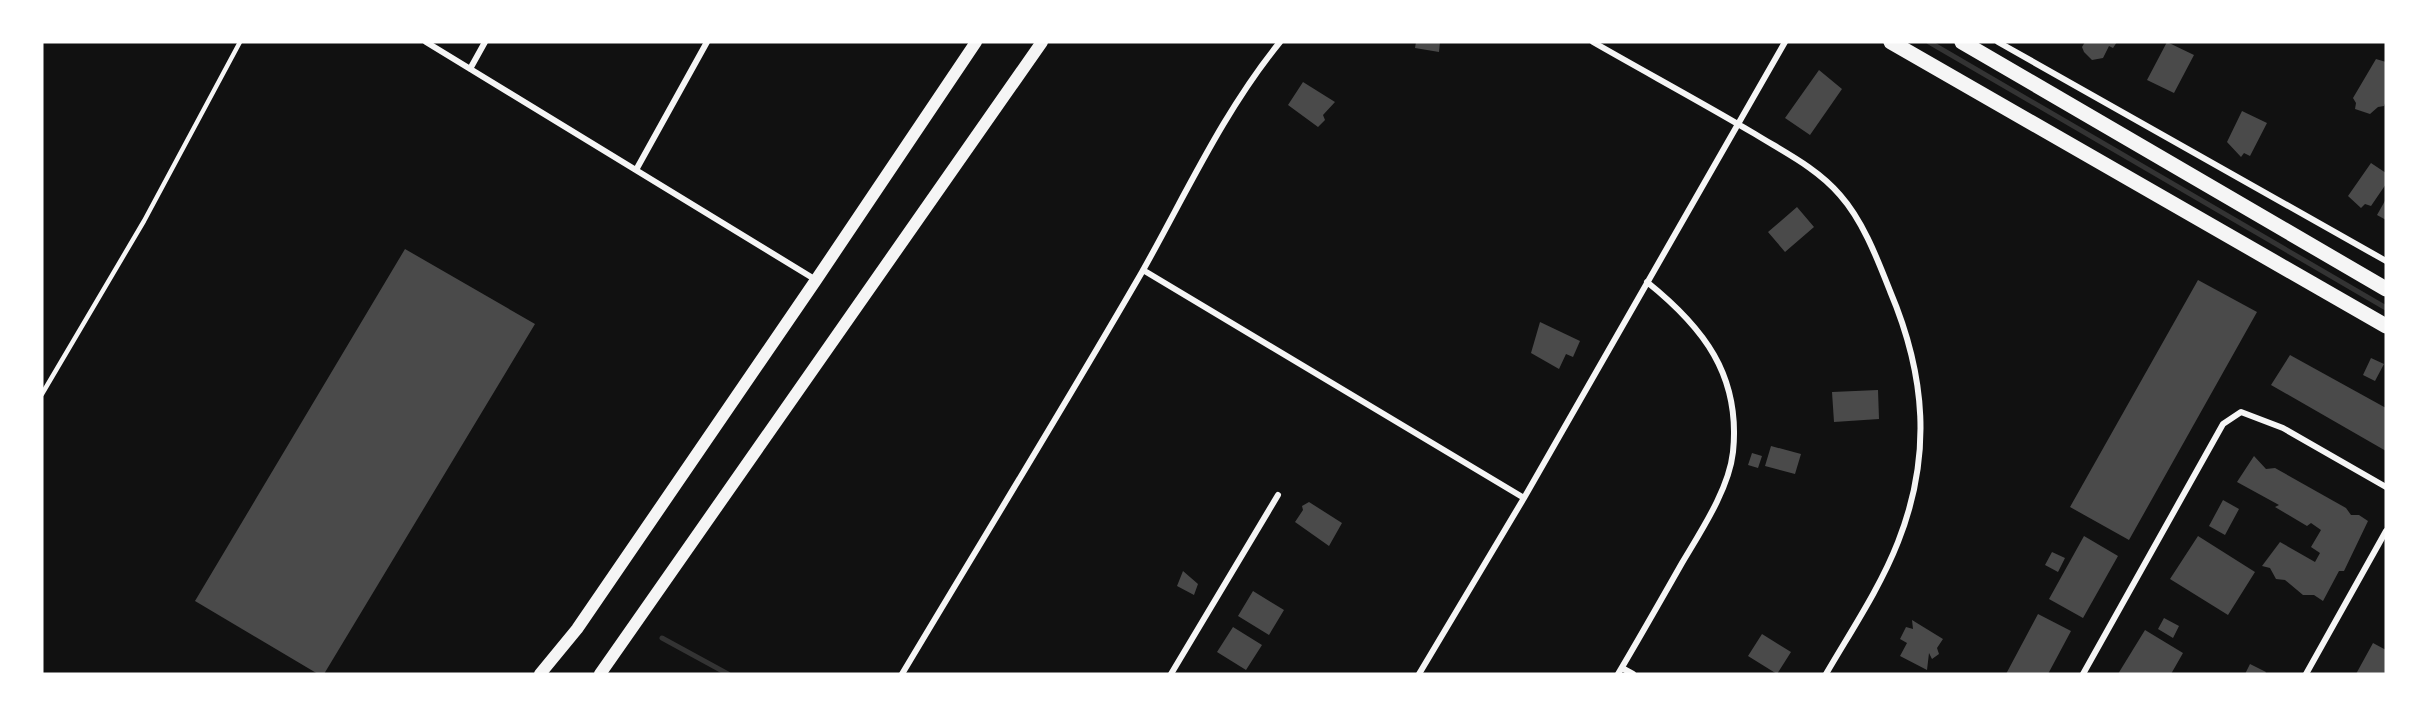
<svg xmlns="http://www.w3.org/2000/svg" width="2428" height="716" viewBox="0 0 2428 716" font-family="Quicksand,sans-serif">
  <rect width="100%" height="100%" fill="#111"/>
  <g fill="none" stroke-linecap="round" stroke-linejoin="round">
    <!-- stream -->
    <path stroke="#333" stroke-width="5" d="M1929,42l457,266
      M662,638l66,36"/>
  </g>
  <!-- building -->
  <path fill="#4a4a4a" d="M1416,42h24l-1,10 -24,-4z
    M2085,42h32l-4,6 -4,-2 -6,12 -11,2 -8,-8 -2,-5z
    M2167,42l27,13 -20,38 -27,-13z
    M2376,59l10,3v39l-2,5 -6,1 -8,7 -15,-5 1,-6 -3,-5z
    M1819,70l23,19 -32,46 -25,-17z
    M1303,82l32,20 -12,13 2,5 -7,7 -30,-22z
    M2242,111l25,12 -17,33 -6,-3 -3,4 -14,-15z
    M2371,163l15,10v11l-15,22 -6,-2 -4,4 -13,-12z
    M2386,199v21l-9,-5z
    M1797,207l17,20 -29,25 -17,-20z
    M405,249l130,75 -211,350h-6l-123,-73z
    M2198,280l59,32 -128,228 -59,-33z
    M1540,322l40,19 -7,16 -7,-3 -7,15 -28,-16z
    M2290,355l96,53v43l-115,-66z
    M2371,358l13,6 -9,17 -12,-6z
    M1878,390l1,29 -45,3 -2,-30z
    M1771,446l30,8 -6,20 -30,-8z
    M1752,453l10,3 -4,12 -10,-3z
    M2254,456l12,13 9,-1 71,40 5,7h8l9,6 -24,50h-5l-16,30 -9,-6h-11l-18,-15 -9,-1 -6,-11 -8,-2 18,-24 35,20 5,-9 -9,-6 10,-17 -10,-7 -4,3 -32,-19 4,-2 -42,-23z
    M2223,500l16,9 -14,26 -16,-9z
    M1309,502l33,21 -13,23 -34,-24 8,-12 -1,-4z
    M2084,536l34,20 -35,62 -34,-19z
    M2198,536l57,36 -27,43 -58,-36z
    M2052,552l13,6 -7,14 -13,-7z
    M1183,571l15,13 -4,11 -17,-9z
    M1253,591l31,19 -15,25 -31,-19z
    M2038,614l33,17 -23,43h-42z
    M2164,618l15,8 -6,12 -15,-9z
    M1912,620l31,19 -6,9 2,6 -7,5 -3,-6 -2,17 -27,-14 7,-13 -7,-4 6,-12 7,2z
    M1233,627l29,18 -16,25 -29,-18z
    M2145,630l38,23 -12,21h-53z
    M1762,634l29,18 -14,22 -29,-18z
    M2373,643l13,7v24h-30z
    M2250,664l16,8 -1,2h-20z"/>
  <g fill="none" stroke-linecap="round" stroke-linejoin="round">
    <!-- service -->
    <path stroke="#f5f5f5" stroke-width="4.5" d="M42,394l102,-173 96,-179"/>
    <!-- minor -->
    <path stroke="#f5f5f5" stroke-width="6" d="M426,42l390,238
      M1593,42c54,31 108,60 162,92 29,18 62,34 85,61 23,26 37,63 50,96 36,85 42,165 8,251 -18,46 -47,89 -72,132
      M1998,42l388,219
      M470,69l15,-27
      M636,170l71,-128
      M1143,270l381,228
      M1622,668l11,6
      M902,674c80,-134 162,-267 240,-402 44,-78 81,-160 138,-230
      M1171,674l107,-179
      M1419,674l105,-176 261,-456
      M1618,674c22,-37 43,-74 64,-111 19,-32 47,-74 51,-111 8,-77 -30,-125 -86,-170
      M2083,674l140,-250 18,-12 42,16 103,59
      M2306,674l80,-143"/>
    <!-- secondary -->
    <path stroke="#f5f5f5" stroke-width="12" d="M540,674l37,-45 239,-349 160,-238
      M600,674l442,-632"/>
    <!-- primary -->
    <path stroke="#f5f5f5" stroke-width="15" d="M1891,42l495,284
      M1962,42l424,247"/>
  </g>
  <!-- border -->
  <rect width="2428" height="716" fill="none" stroke="#ffffff" stroke-width="87"/>
</svg>
